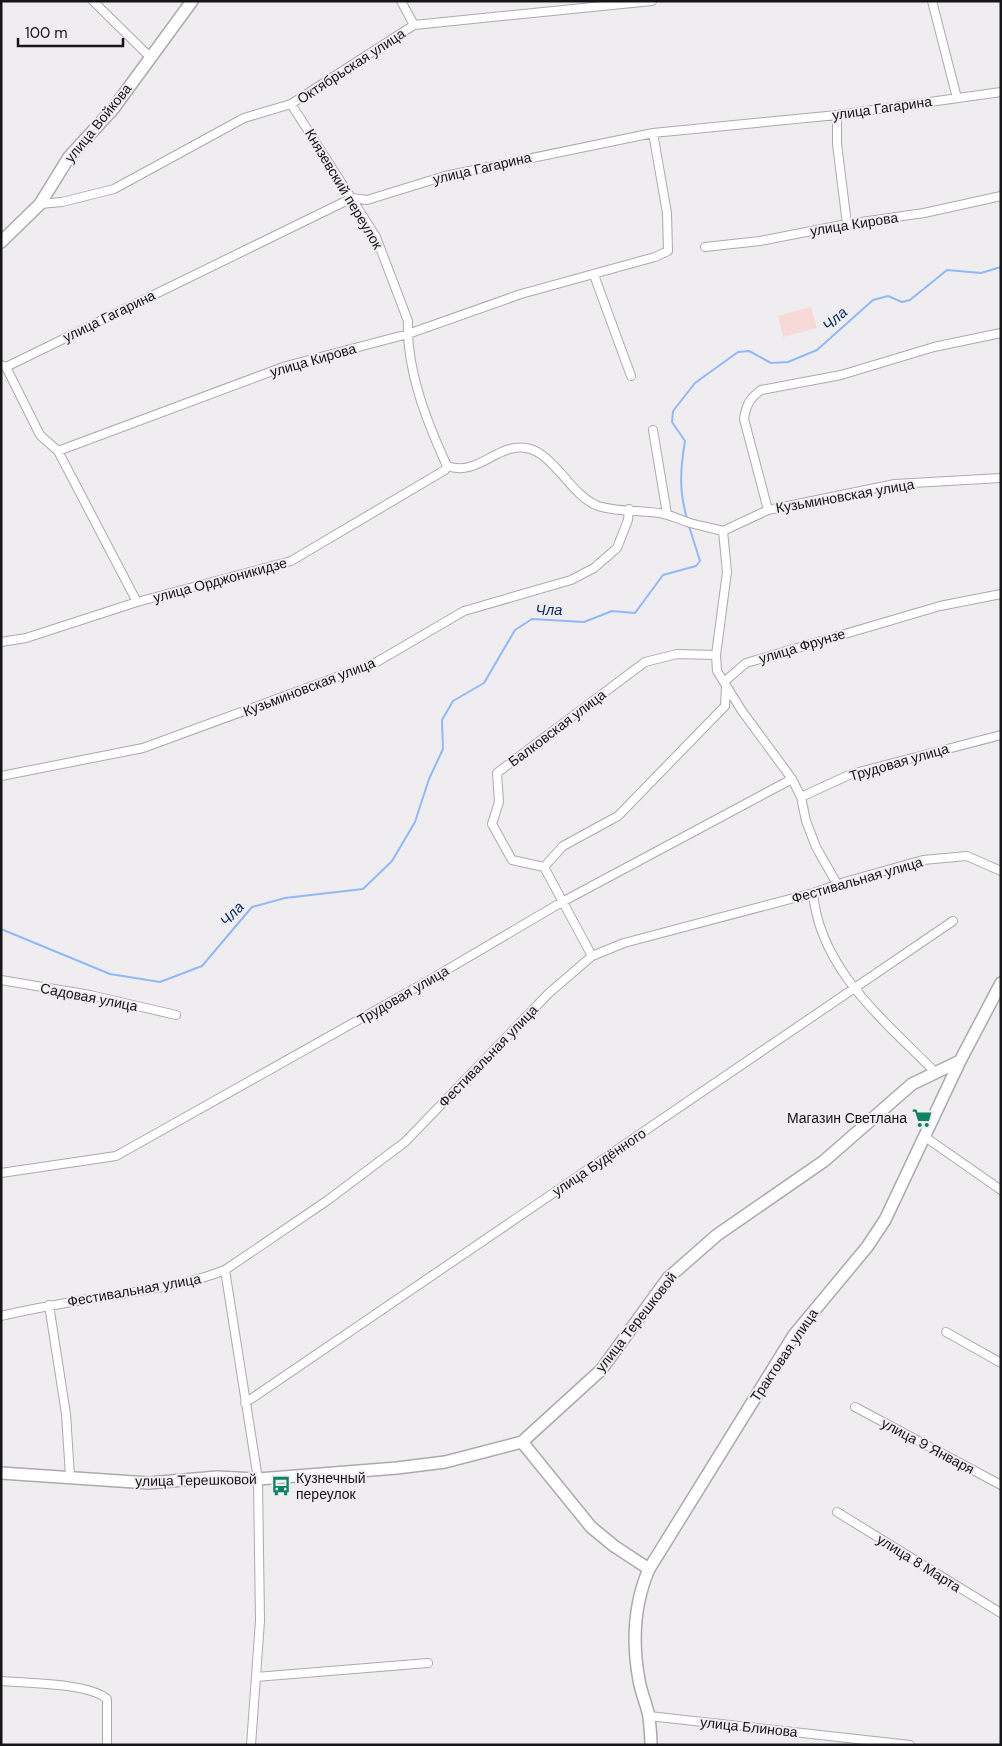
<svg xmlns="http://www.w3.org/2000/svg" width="1002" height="1746" viewBox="0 0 1002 1746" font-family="'DM Sans',sans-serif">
  <rect width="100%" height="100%" fill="#f0edf1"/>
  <!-- green -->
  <path fill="#f7d9d7" d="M811,307l6,21 -34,9 -5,-21z"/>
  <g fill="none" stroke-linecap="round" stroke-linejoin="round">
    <!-- stream -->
    <path stroke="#92b9f7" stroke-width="2" d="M687,519c-8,-29 -7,-48 -2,-78l-13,-19 1,-11 22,-28 43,-31 11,-1 22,12 17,-1 29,-12 56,-50 15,-4 14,6 8,-2 37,-30 34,3 20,-6
      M1,929l109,45 50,8 42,-16 50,-59 33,-9 78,-9 29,-28 23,-39 14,-43 14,-30 -1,-29 11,-19 31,-18 31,-53 17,-11 52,3 28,-11 23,2 28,-38 33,-9 4,-5 -11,-35"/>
    <defs>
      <path id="street" d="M93,1l57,56
        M401,1l13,24
        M932,1l25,97
        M291,104l85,133 32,84c-2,49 19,101 39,145 31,11 50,-23 79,-18 27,4 44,46 70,57 15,7 50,5 68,9 9,2 17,6 26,9 11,3 22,5 33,8
        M837,115v29l10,80
        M40,204l22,-2 52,-13 130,-71 47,-14 123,-79 238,-24
        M705,247l55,-6 87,-17 77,-11 77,-17
        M594,275l37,101
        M1,365l5,2 346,-169 15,2 78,-24 208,-43 184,-18 164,-23
        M6,367l34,68 18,16 228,-85 122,-32 113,-40 134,-37 13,-6 -1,-38 -14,-80
        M653,430l14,84
        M58,451l79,151
        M768,510l-24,-91c2,-14 6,-21 17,-29l80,-15 93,-28 67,-14
        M723,531l4,41 -11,83 1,16 25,40 50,68 9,18 5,24 10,26 21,37
        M723,531l45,-21 127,-26 106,-6
        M1,642l25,-4 111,-36 154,-41 154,-91 2,-4
        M725,681l21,-18 194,-57 61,-12
        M1,776l142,-28 232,-85 89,-52 107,-31 23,-12 23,-20 11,-28 1,-11
        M801,797l50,-23 150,-39
        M544,867l19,-21 55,-30 107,-110 1,-20
        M813,893c7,77 72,128 123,180
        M592,956l-48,-89 -32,-7 -20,-36 7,-22 -2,-29 148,-111 32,-8 39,1
        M1,980l89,15 86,20
        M925,1137l76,53
        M1,1173l115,-17 310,-174 136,-80 230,-123
        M225,1270l33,209 2,142 -9,124
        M49,1305l17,109 4,62
        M1,1316c38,-9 75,-15 113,-21 37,-6 76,-11 111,-25l103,-70 77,-58 144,-149 43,-37 32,-13 189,-50 35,-12 75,-21 44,-4 34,15
        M946,1332l55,31
        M245,1403l708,-482
        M855,1407l146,78
        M837,1512l164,101
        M256,1677l172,-14
        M1,1681c25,2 88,2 106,18v46
        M649,1716l261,29"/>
      <path id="secondary" d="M1,242l39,-38 29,-47 44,-48 79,-108
        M522,1442l69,85 23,19 35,23
        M1,1473l148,10 68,-6 41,2 139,-11 48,-6 77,-20 79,-72 67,-92 49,-43 107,-74 88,-77 48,-23
        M651,1745c0,-9 -1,-19 -2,-28 -2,-12 -8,-24 -10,-37 -7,-38 -5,-76 10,-111l145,-234 73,-88 18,-27 75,-159 41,-78"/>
    </defs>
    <!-- street casing -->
    <use href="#street" stroke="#aca9ad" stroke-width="10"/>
    <!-- secondary casing -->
    <use href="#secondary" stroke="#aca9ad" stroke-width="14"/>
    <!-- street -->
    <use href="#street" stroke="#fff" stroke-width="8"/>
    <!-- secondary -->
    <use href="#secondary" stroke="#fff" stroke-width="11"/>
  </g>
  <!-- icons -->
  <defs>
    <symbol id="supermarket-bare" viewBox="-9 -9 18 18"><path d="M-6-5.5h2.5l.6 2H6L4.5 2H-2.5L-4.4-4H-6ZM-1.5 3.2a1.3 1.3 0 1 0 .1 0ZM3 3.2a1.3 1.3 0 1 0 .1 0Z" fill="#0d8363" stroke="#f0edf1" stroke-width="2.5" paint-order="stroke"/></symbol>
    <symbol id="bus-bare" viewBox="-9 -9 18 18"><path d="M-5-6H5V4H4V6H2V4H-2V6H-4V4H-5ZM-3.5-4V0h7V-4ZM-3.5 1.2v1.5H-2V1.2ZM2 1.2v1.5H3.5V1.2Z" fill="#0d8363" stroke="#f0edf1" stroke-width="2.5" paint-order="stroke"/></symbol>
  </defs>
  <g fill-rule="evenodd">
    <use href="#supermarket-bare" x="908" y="1104" width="28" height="28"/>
    <use href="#bus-bare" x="267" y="1472" width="28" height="28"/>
  </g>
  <g text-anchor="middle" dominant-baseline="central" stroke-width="4" stroke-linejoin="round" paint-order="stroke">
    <!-- street labels -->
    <g font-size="14" fill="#151416" stroke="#f0edf1">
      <text transform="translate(351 66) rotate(-33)">Октябрьская улица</text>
      <text transform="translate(882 108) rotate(-8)">улица Гагарина</text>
      <text transform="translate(98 123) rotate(-51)">улица Войкова</text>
      <text transform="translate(482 168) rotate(-13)">улица Гагарина</text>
      <text transform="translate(344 189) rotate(59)">Князевский переулок</text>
      <text transform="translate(854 224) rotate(-9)">улица Кирова</text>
      <text transform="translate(109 316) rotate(-26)">улица Гагарина</text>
      <text transform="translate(313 360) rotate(-16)">улица Кирова</text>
      <text transform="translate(845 496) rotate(-10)">Кузьминовская улица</text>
      <text transform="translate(220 580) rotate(-15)">улица Орджоникидзе</text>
      <text transform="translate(802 646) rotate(-17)">улица Фрунзе</text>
      <text transform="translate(309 687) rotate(-21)">Кузьминовская улица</text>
      <text transform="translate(557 728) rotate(-37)">Балковская улица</text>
      <text transform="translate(899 762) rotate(-16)">Трудовая улица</text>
      <text transform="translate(857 880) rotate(-16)">Фестивальная улица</text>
      <text transform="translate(403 995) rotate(-30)">Трудовая улица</text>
      <text transform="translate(89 997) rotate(11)">Садовая улица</text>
      <text transform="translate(488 1056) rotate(-46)">Фестивальная улица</text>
      <text transform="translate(599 1162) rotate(-34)">улица Будённого</text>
      <text transform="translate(134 1290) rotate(-10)">Фестивальная улица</text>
      <text transform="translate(636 1322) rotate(-52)">улица Терешковой</text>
      <text transform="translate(784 1355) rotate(-56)">Трактовая улица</text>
      <text transform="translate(928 1446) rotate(28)">улица 9 Января</text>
      <text transform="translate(196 1480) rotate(-1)">улица Терешковой</text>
      <text transform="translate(919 1563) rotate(32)">улица 8 Марта</text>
      <text transform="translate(749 1727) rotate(6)">улица Блинова</text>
    </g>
    <!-- poi labels -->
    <g font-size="14" fill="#151416" stroke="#f0edf1" text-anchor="end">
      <text x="907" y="1118">Магазин Светлана</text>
      <text x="296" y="1478" text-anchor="start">Кузнечный<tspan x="296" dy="16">переулок</tspan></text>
    </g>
    <!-- water labels -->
    <g font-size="15" font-style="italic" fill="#06295e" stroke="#f0edf1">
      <text transform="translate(835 319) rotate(-42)">Чла</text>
      <text x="549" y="610">Чла</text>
      <text transform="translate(232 914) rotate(-47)">Чла</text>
    </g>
  </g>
  <!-- border -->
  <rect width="1002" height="1746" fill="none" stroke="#151416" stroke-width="5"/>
  <!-- scale -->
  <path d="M18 38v8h105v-8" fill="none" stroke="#151416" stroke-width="2.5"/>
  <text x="25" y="38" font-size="15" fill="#151416" stroke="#f0edf1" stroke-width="4" paint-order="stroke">100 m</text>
</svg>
